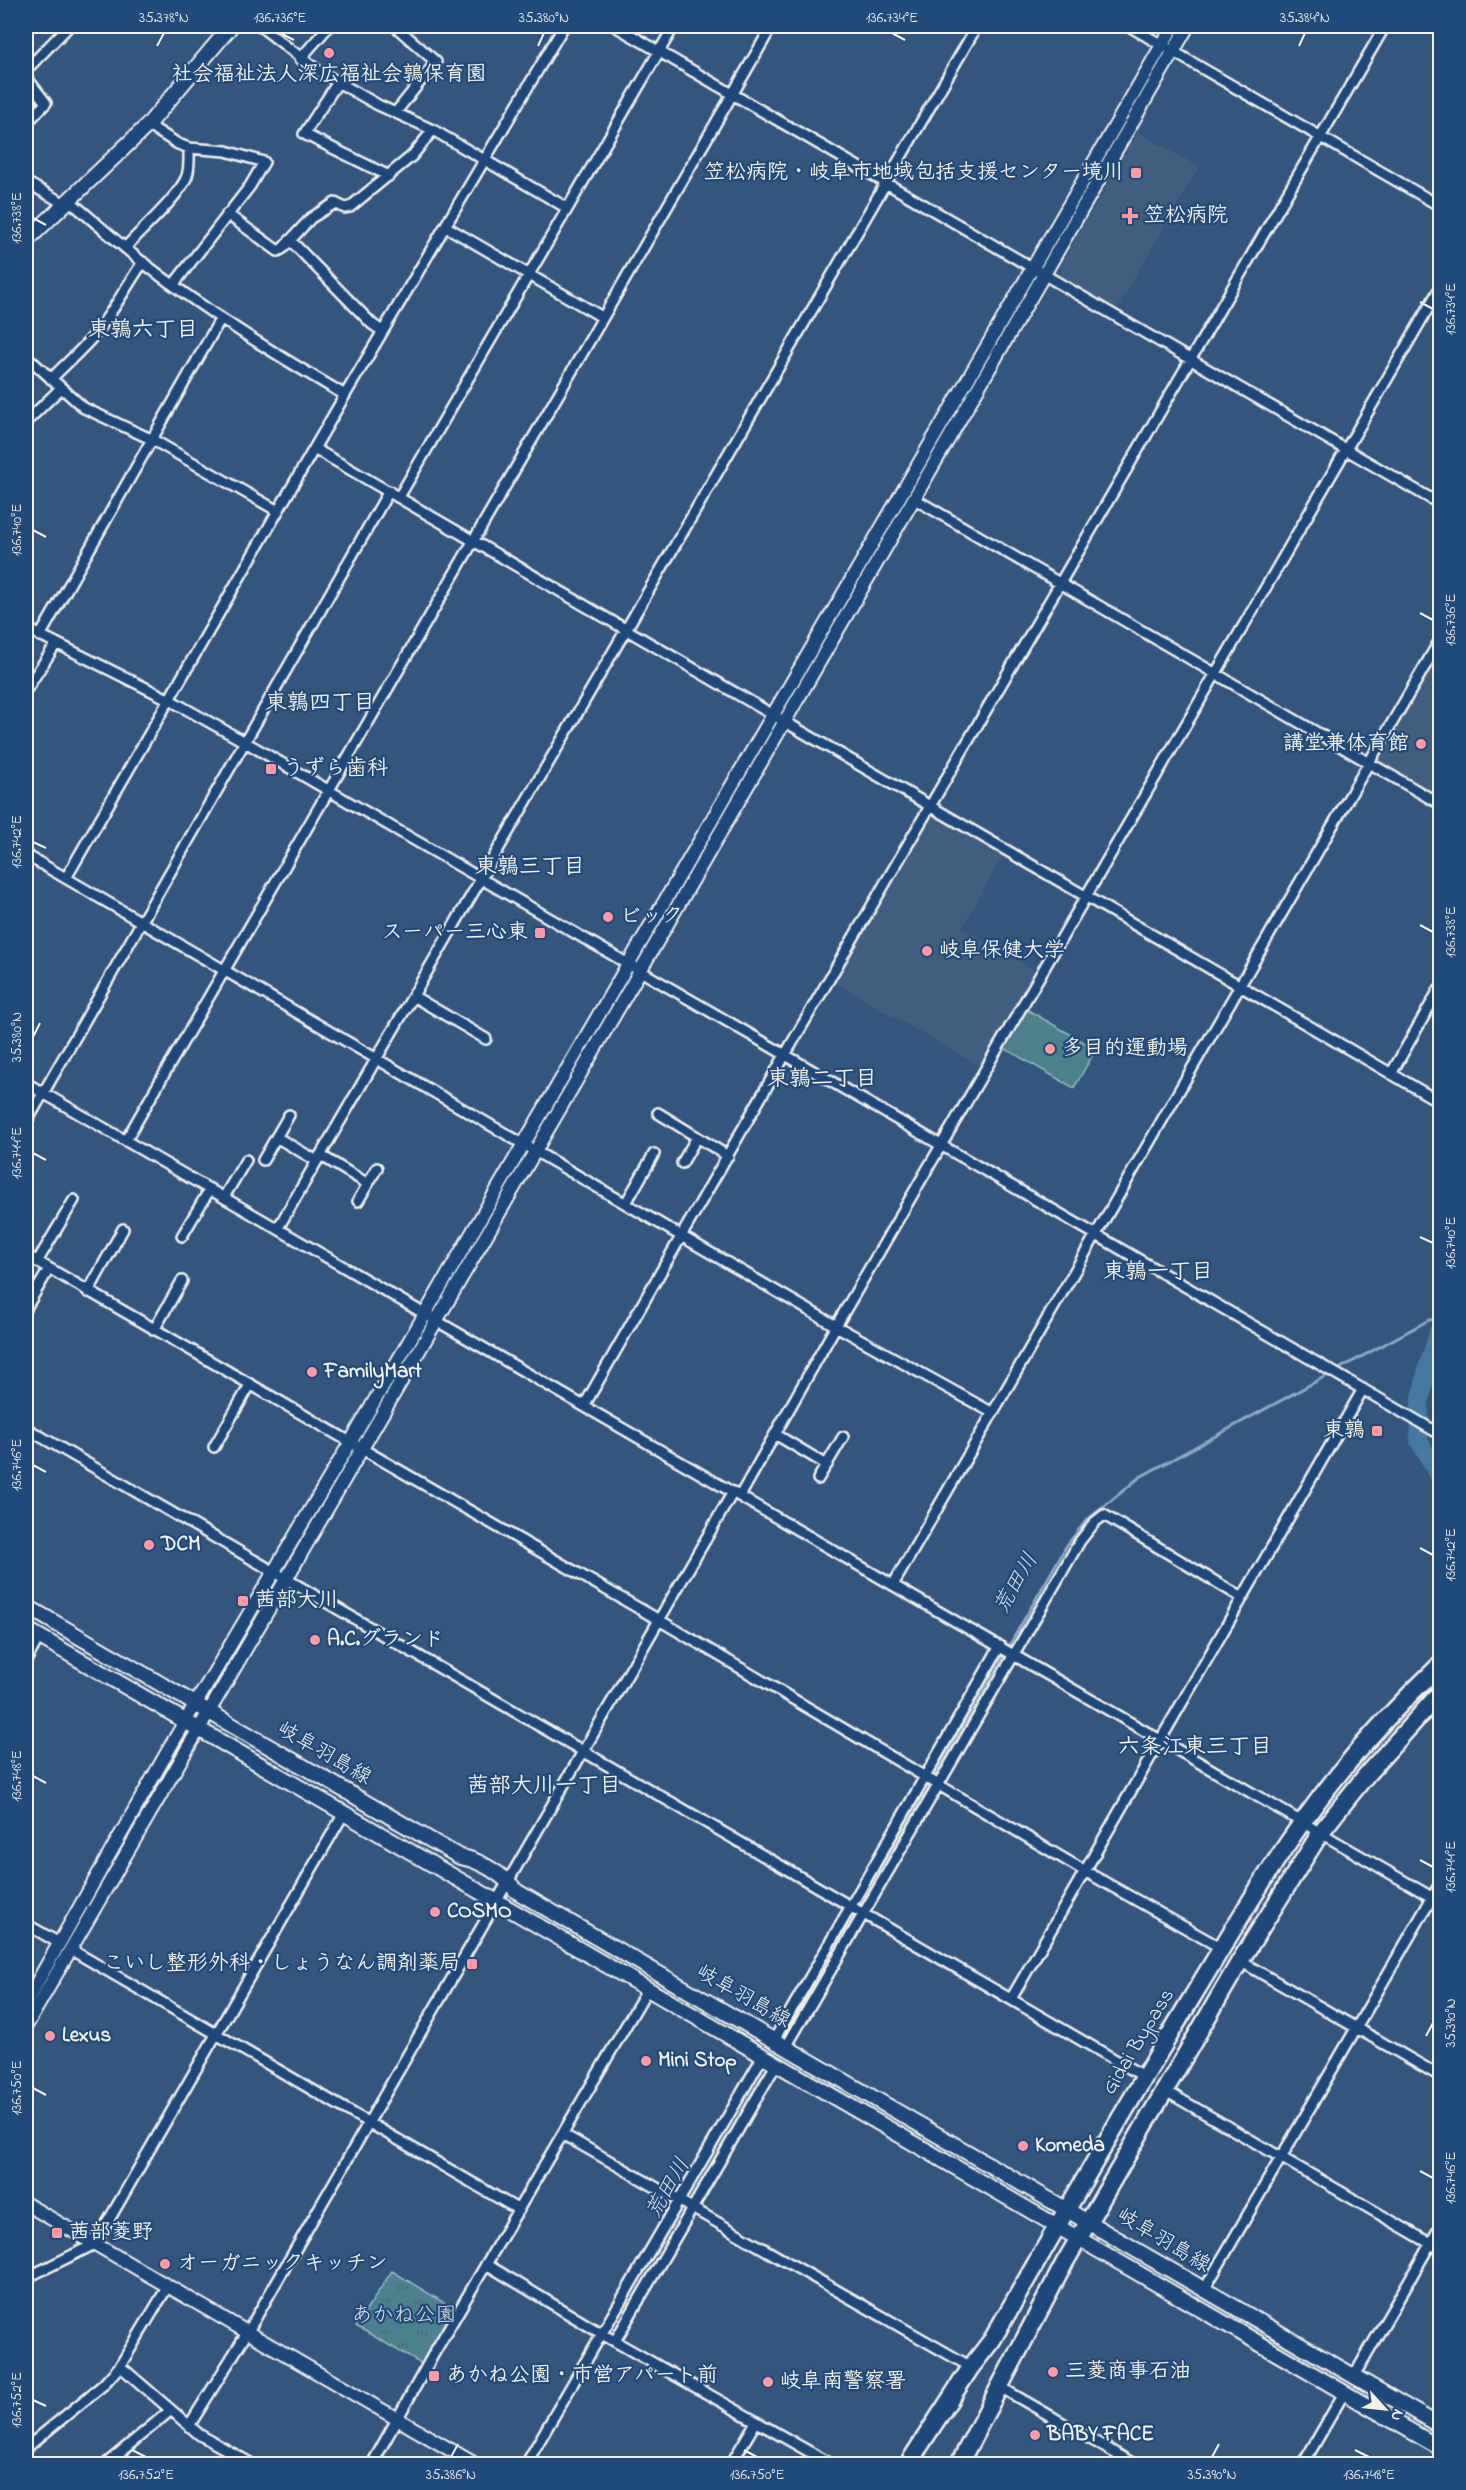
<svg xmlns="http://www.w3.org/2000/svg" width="1466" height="2490" viewBox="0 0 1466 2490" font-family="'Indie Flower','Klee One',sans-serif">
  <defs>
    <pattern id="park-tufts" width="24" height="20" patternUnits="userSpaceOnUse" patternTransform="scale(1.5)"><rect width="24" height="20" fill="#4b808d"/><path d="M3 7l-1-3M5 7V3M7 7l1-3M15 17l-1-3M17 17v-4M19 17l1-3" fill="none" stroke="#4a676d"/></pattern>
  </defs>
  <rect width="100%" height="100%" fill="#33567d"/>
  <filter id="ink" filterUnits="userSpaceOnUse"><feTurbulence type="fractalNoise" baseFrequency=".0167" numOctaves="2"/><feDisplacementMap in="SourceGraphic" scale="12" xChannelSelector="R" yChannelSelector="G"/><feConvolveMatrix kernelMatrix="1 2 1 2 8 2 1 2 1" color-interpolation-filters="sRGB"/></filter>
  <g filter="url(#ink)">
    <!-- built -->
    <path fill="#415f7f" d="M1138,132l61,35 -83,143 -55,-30v-15z
      M1440,650v148l-61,-37 -1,-4z
      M932,814l72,40 -42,74 77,45 -57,95 -148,-86z"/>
    <!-- green -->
    <path fill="#4b808d" stroke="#a0b8ba" stroke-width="1.5" d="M1026,1009l70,40 -22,39 -70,-40z"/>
    <!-- park -->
    <path fill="url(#park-tufts)" stroke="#a0b8ba" stroke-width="1.5" d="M392,2271l62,38 -33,55 -65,-38z"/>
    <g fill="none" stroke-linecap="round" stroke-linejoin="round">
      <!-- stream -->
      <path stroke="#8aa9be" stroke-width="3" d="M789,2029l278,-484 19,-24 54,-44 289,-157 11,-2
        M616,2329l148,-256"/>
      <!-- river -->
      <path stroke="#4479a2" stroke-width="18" d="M1440,1327l-13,42 -7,34 -1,38 21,36"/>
      <defs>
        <path id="minor" d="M260,26l57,44 61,35 55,25 134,78
          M395,26l41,36 -40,50
          M615,26l825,478
          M1129,26l311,180
          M300,59l29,-33
          M26,70l43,-44
          M26,77l20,26 -20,21
          M338,82l-34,52 85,42
          M148,125l30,19 11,4 37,3 38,11 -14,24 -76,98
          M26,182l37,21 8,-1c23,19 46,40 70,59 64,50 134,93 204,134
          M227,214l51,37 4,-2 29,-31 24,-15 10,5 5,-1 62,-51 21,-26
          M445,226l157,91
          M290,240l82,84 10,7
          M125,248c16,-18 54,-51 62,-72 3,-10 2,-19 2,-28
          M26,356l58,52 69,32 125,71
          M51,379c13,-13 27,-26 40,-40 20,-23 34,-51 52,-77
          M26,422l34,-33
          M315,449l1125,653
          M399,497l275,-471
          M913,498l527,306
          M26,628l144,72 75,42 1195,692
          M40,636l181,-318
          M26,690l30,-46
          M26,855l810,471 157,87
          M66,878l279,-483 219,-369
          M413,996l73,43
          M1391,1074l49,-86
          M26,1083l1414,819
          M658,1113l70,43
          M26,1123l363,-632
          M276,1137l41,24
          M126,1140l646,-1114
          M320,1155l48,29
          M263,1160l26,-45
          M682,1163l15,-26
          M224,1197l22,-37
          M358,1201l19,-33
          M626,1203l28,-49
          M278,1228l699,-1202
          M182,1236l28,-47
          M26,1255l633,365 424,250 138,78
          M37,1262l37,-62
          M88,1292l35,-63
          M26,1308l23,-39
          M154,1330l28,-49
          M584,1406l201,-351 600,-1029
          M26,1428l1117,648
          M775,1434l52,31
          M214,1447l36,-62
          M818,1479l25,-42
          M740,1496l96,-170 604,-1038
          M893,1585l547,-945
          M26,1661l13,-24
          M26,1924l33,19
          M70,1949l449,261
          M1240,1961l200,115
          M1011,1999l352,-610
          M774,2040l226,-394
          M786,2047l294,-506 15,-19 9,-7 137,82
          M1164,2090l276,159
          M564,2135l407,232
          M486,2264l116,70 229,130
          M26,2278l69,-34 249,-431
          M1204,2290l236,-406
          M615,2341l162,-278
          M120,2366l80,69 52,29
          M1354,2376l86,-149
          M1000,2387l134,77
          M189,2426l58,-93 486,-841
          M26,2448l77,-63 17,-19 48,-80
          M106,2464l65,-54
          M372,2464l61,-109 215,-367
          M526,2464l237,-408
          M731,2464l25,-42
          M1303,2464l41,-71"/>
        <path id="tertiary" d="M26,2002l147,-260 177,-299 823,-1417
          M26,2026l614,-1055 548,-945
          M26,2204l449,260"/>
        <path id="secondary" d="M26,241l122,-116 83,-99
          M26,1606l434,251c19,2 45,19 56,34l924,535
          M26,1629l1414,819"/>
        <path id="trunk" d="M908,2464l63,-97 21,-27c65,-114 131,-228 199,-341 46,-76 91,-155 147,-224 31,-39 66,-76 102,-110
          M959,2464l106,-202 175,-301 81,-129 18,-23 28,-35 73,-81"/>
      </defs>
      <!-- minor casing -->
      <use href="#minor" stroke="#f4f1e8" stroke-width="14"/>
      <!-- tertiary casing -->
      <use href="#tertiary" stroke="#f4f1e8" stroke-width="16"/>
      <!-- secondary casing -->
      <use href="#secondary" stroke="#f4f1e8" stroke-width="18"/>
      <!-- trunk casing -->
      <use href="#trunk" stroke="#f4f1e8" stroke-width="21"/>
      <!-- minor -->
      <use href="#minor" stroke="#1f4a7a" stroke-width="9"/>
      <!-- tertiary -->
      <use href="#tertiary" stroke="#1f4a7a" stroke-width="12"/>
      <!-- secondary -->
      <use href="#secondary" stroke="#1f4a7a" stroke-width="14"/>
      <!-- trunk -->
      <use href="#trunk" stroke="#1f4a7a" stroke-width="16"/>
    </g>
  </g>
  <!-- ticks -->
  <path fill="none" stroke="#f4f1e8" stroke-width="2" d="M280,33l14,7M892,33l13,7M157,46l7,-13M538,46l6,-13M1299,46l6,-13M33,218l13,7M1420,302l13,7M33,530l13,7M1420,613l13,7M33,842l13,6M1420,925l13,7M33,1037l7,-14M33,1153l13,7M1420,1237l13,6M33,1465l13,7M1420,1548l13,7M33,1776l13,7M1420,1860l13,7M1426,2036l7,-13M33,2088l13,7M1420,2171l13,7M33,2400l13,6M132,2450l14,7M744,2450l13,7M1355,2450l14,7M451,2457l7,-13M1212,2457l7,-13"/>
  <!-- markers -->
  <g fill="#ff9aa2" stroke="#1f4a7a" stroke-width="2">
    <circle cx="329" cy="53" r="6"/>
    <rect x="1130" y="167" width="12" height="12" rx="3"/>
    <path d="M1127 207h6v6h6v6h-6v6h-6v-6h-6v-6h6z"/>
    <circle cx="1421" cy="744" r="6"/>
    <rect x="265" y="763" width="12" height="12" rx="3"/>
    <circle cx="608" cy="917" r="6"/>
    <rect x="534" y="927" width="12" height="12" rx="3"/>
    <circle cx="927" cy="951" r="6"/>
    <circle cx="1050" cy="1049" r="6"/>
    <circle cx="312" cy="1372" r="6"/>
    <rect x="1371" y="1425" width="12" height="12" rx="3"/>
    <circle cx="149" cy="1545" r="6"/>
    <rect x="237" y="1595" width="12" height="12" rx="3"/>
    <circle cx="315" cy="1640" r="6"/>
    <circle cx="435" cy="1912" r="6"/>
    <rect x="466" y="1958" width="12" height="12" rx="3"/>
    <circle cx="50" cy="2036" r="6"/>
    <circle cx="646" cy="2061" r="6"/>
    <circle cx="1023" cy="2146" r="6"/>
    <rect x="51" y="2227" width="12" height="12" rx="3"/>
    <circle cx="165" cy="2264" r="6"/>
    <circle cx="1053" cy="2372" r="6"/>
    <rect x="428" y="2370" width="12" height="12" rx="3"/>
    <circle cx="768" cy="2382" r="6"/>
    <circle cx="1035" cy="2435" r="6"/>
  </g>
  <g text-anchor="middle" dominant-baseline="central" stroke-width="4.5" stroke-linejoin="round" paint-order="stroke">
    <!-- poi labels -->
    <g font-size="21" font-weight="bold" fill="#f4f1e8" stroke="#1f4a7a" text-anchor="start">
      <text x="329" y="75" text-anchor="middle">社会福祉法人深広福祉会鶉保育園</text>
      <text x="1124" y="173" text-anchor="end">笠松病院・岐阜市地域包括支援センター境川</text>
      <text x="1144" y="216">笠松病院</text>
      <text x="1409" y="744" text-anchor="end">講堂兼体育館</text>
      <text x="283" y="769">うずら歯科</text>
      <text x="620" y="917">ビック</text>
      <text x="528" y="933" text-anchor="end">スーパー三心東</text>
      <text x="939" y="951">岐阜保健大学</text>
      <text x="1062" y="1049">多目的運動場</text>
      <text x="324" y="1372">FamilyMart</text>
      <text x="1365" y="1431" text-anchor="end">東鶉</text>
      <text x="161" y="1545">DCM</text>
      <text x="255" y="1601">茜部大川</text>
      <text x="327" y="1640">A.C.グランド</text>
      <text x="447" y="1912">COSMO</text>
      <text x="460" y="1964" text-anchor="end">こいし整形外科・しょうなん調剤薬局</text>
      <text x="62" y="2036">Lexus</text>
      <text x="658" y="2061">Mini Stop</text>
      <text x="1035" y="2146">Komeda</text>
      <text x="69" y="2233">茜部菱野</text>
      <text x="177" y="2264">オーガニックキッチン</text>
      <text x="1065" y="2372">三菱商事石油</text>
      <text x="446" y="2376">あかね公園・市営アパート前</text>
      <text x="780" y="2382">岐阜南警察署</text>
      <text x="1047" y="2435">BABY FACE</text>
    </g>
    <!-- street labels -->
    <g font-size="21" fill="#f4f1e8" stroke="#1f4a7a">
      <text transform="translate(324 1754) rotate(30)">岐阜羽島線</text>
      <text transform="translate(743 1997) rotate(30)">岐阜羽島線</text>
      <text transform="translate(1139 2042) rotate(-59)">Gidai Bypass</text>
      <text transform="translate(1163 2241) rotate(31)">岐阜羽島線</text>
    </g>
    <!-- park labels -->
    <g font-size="21" fill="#dbe0da" stroke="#1f4a7a">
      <text x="404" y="2316">あかね公園</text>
    </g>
    <!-- neighbourhood labels -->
    <g font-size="22" font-weight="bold" fill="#f4f1e8" stroke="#1f4a7a">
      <text x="143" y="331">東鶉六丁目</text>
      <text x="320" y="704">東鶉四丁目</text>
      <text x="530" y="868">東鶉三丁目</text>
      <text x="822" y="1080">東鶉二丁目</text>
      <text x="1158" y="1273">東鶉一丁目</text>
      <text x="1195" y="1748">六条江東三丁目</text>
      <text x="544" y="1787">茜部大川一丁目</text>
    </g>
    <!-- water labels -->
    <g font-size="22" font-style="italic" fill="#dadfde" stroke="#1f4a7a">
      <text transform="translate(1017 1584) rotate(-60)">荒田川</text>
      <text transform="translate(669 2189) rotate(-60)">荒田川</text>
    </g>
  </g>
  <!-- margin -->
  <rect width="1466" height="2490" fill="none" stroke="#1f4a7a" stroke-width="66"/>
  <!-- north arrow -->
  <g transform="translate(1385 2409) rotate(117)" stroke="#1f4a7a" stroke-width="4.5" paint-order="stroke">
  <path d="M0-4.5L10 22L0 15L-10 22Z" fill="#f4f1e8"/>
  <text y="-9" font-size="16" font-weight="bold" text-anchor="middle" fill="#f4f1e8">N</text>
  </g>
  <rect x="33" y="33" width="1400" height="2424" fill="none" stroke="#f4f1e8" stroke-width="2"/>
  <g font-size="15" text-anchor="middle" fill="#f4f1e8">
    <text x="164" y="22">35.378°N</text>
    <text x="280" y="22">136.736°E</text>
    <text x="544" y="22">35.380°N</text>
    <text x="892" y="22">136.734°E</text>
    <text x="1305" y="22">35.384°N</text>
    <text transform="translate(16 218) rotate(-90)" y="5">136.738°E</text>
    <text transform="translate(1450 309) rotate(-90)" y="5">136.734°E</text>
    <text transform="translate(16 530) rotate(-90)" y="5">136.740°E</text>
    <text transform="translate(1450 620) rotate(-90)" y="5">136.736°E</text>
    <text transform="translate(16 842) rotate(-90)" y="5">136.742°E</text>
    <text transform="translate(1450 932) rotate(-90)" y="5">136.738°E</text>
    <text transform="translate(16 1037) rotate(-90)" y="5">35.380°N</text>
    <text transform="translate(16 1153) rotate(-90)" y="5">136.744°E</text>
    <text transform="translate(1450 1243) rotate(-90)" y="5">136.740°E</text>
    <text transform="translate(16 1465) rotate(-90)" y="5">136.746°E</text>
    <text transform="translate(1450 1555) rotate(-90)" y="5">136.742°E</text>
    <text transform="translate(16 1776) rotate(-90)" y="5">136.748°E</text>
    <text transform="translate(1450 1867) rotate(-90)" y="5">136.744°E</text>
    <text transform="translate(1450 2023) rotate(-90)" y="5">35.390°N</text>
    <text transform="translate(16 2088) rotate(-90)" y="5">136.750°E</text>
    <text transform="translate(1450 2178) rotate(-90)" y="5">136.746°E</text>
    <text transform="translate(16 2400) rotate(-90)" y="5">136.752°E</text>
    <text x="146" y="2479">136.752°E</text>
    <text x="451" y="2479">35.386°N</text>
    <text x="757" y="2479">136.750°E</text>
    <text x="1212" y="2479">35.390°N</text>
    <text x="1369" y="2479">136.748°E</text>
  </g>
</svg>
